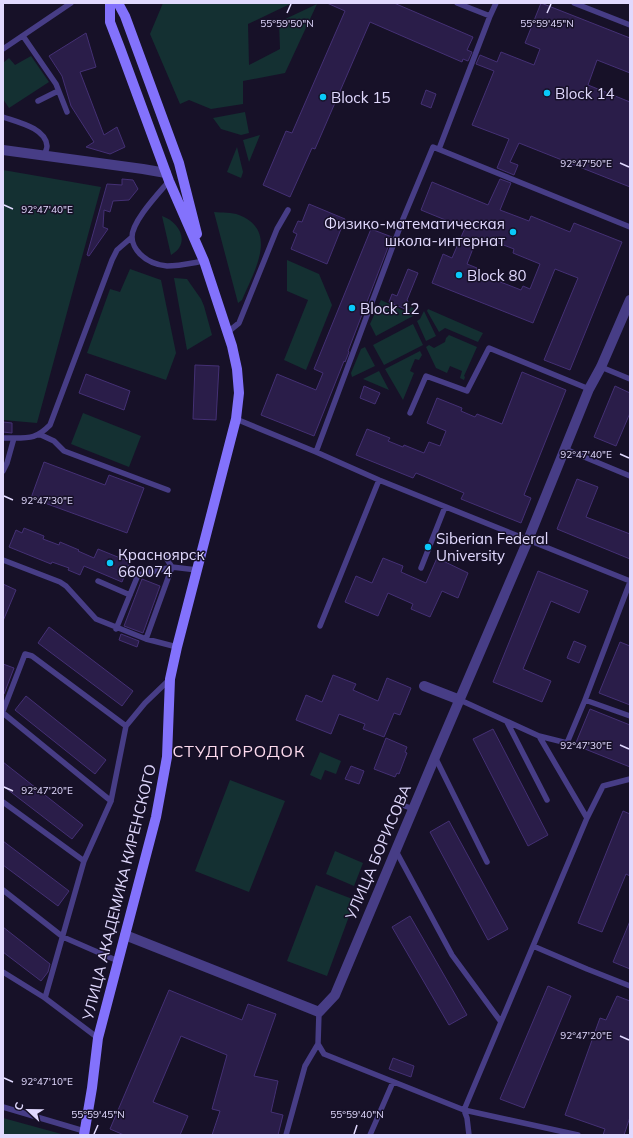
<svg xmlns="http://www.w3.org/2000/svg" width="633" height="1138" viewBox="0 0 633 1138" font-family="Mulish,sans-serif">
  <rect width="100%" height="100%" fill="#171128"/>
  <!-- green -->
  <path fill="#143032" d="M163,3h129l-44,21 1,41 31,-16 -1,-27 38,-18 -32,69 -42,8v23l-32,5 -22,-9 -9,4 -30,-70z
    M31,56l18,26 -40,26 -6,-9v-36l6,-5 6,7z
    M245,112l4,21 -8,2 -20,-6 -8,-11z
    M260,135l-11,27 -6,-22z
    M237,147l6,25 -2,6 -14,-6z
    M3,170l98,17 -64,236 -34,-3z
    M214,212c8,1 18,0 25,3 41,16 14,58 3,85l-4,3z
    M162,216c18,6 29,28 9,39z
    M287,260l32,14 13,31 -26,65 -22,-10 24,-60 -21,-9z
    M130,269l31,11 15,73 -10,27 -79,-27 23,-64 10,3z
    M174,278l13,1 14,20 3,7 8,29 -25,15z
    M381,300l27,13 3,-6 6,3 -4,6 -37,20 -6,-12z
    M428,309l55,24 -5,9 -33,-14 -6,4 -12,-21z
    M424,311l12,25 -10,5 -9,-20 3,-2z
    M413,324l10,21 -39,20 -11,-20z
    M449,335l28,12 -13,29 1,1 -1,3 -4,-2 2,-7 -12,-5 -3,7 -11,-5 -10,-21 3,-2 5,3 11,-6 1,-4z
    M365,347l10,19 -23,11 -1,-4 10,-24z
    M420,351l2,4 -3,5 -4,-1 -5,12 4,2 -11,27 -18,-31z
    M379,371l10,19 -26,-11z
    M83,413l58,23 -12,31 -58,-23z
    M320,752l21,9 -5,13 -11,-4 -4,10 -11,-5z
    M230,780l55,21 -36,91 -54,-21z
    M335,851l28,12 -9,23 -28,-12z
    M316,885l39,15 -28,76 -40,-15z
    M3,1118l62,17h-62z"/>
  <!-- building -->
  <path fill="#2a1d49" stroke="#443074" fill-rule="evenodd" d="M327,3h67l79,34 -6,13 5,2 -4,9 -5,-2 -1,3 -92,-40 -55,127 -3,-1 -22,49 -27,-12 23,-54 6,2 53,-122z
    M541,3l89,35v35l-33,-13 -9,25 42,17v85l-111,-44 -9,19 8,3 -4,10 -17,-7 12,-29 -37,-14 22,-54 -18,-7 4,-9 17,7 4,-10 33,13 6,-16 -15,-6z
    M86,33l10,34 -16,5 24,63 13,-8 8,20 -15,7 -24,-7 8,-5 -23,-36 -9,-30 -13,-20z
    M426,90l10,4 -5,14 -10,-4z
    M122,179l11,1 5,9 -9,11 -16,1 -3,11 -6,-2 -1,17 5,2 -19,27 -2,-1 20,-71 15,1z
    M500,179l11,4 -11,27 29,11 2,-5 39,16 4,-9 48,19 -52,128 -26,-10 34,-82 -23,-9 -22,54 -101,-40 11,-29 9,4 13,-30 -44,-18 11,-28 56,23zM477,238l10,4 1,-3 26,10 -1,4 27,11 -10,25 -7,-3 -2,4 -46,-18 2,-4 -10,-4z
    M309,204l36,15 -18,45 -36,-15 6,-15 -4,-2 5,-11 4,1z
    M371,229l21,8 -44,114 1,1 -4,10 -1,-1 -30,75 -53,-21 16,-41 39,16 7,-17 -9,-4z
    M408,269l10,4 -11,27 1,1 -3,8 -16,-7 3,-8 5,2z
    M195,365l24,1 -3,54 -23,-1z
    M522,372l44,18 -42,105 7,3 -10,25 -60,-24 3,-6 -48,-20 -3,5 -57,-23 11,-26 23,9 -2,3 15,6 1,-2 20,8 5,-11 11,4 6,-15 -19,-8 10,-25 25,10 -1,3 14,6 2,-3 25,10z
    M86,374l44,17 -6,19 -45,-17z
    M364,386l16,7 -5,11 -15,-6z
    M615,386l15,7v20l-14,33 -22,-9z
    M3,422l9,1v10l-9,-1z
    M44,462l61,23 4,-10 35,13 -17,45 -96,-35z
    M577,479l21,8 -12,30 44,17v25l-73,-30z
    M24,528l20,8 -1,3 16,6 1,-3 19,8 -1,1 16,7 4,-9 32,13 -8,20 -38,-16 -4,9 -12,-5 1,-2 -17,-6 -1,2 -42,-17 7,-17 6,3z
    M383,558l20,8 -2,6 25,11 11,-25 31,15 -10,25 -16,-7 -12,26 -19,-8 2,-5 -25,-11 -10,23 -33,-14 11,-26 16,7z
    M538,571l50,20 -9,22 -28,-12 -28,68 28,12 -9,21 -49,-20z
    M142,579l18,7 -17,47 -19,-7z
    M3,584l13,6 -13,31z
    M49,627l84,64 -11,15 -84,-63z
    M121,634l18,7 -2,6 -18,-7z
    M574,641l12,5 -7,17 -12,-5z
    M620,642l10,4v59l-31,-12z
    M3,664l11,4 -10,26h-1z
    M333,675l23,9 -3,6 25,11 9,-23 24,10 -11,27 -6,-2 -10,24 -21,-8 2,-5 -26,-10 -8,20 -35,-14 10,-25 16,7z
    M26,696l80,64 -11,14 -80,-64z
    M590,709l40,16v42l-55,-22z
    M493,729l55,106 -20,11 -55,-107z
    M386,738l21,9 -2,5 2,1 -8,21 -2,-1 -2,4 -21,-8z
    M3,762l80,63 -11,14 -69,-53z
    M351,766l13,5 -5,13 -14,-5z
    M623,811l7,3v62l-4,-2 -24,58 -24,-9z
    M449,821l59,108 -20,11 -58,-108z
    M3,841l66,50 -11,15 -55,-41z
    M410,916l57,99 -18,10 -57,-98z
    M630,921v48l-17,-7z
    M3,927l47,37 -2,8 -7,9 -38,-29z
    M548,986l23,10 -47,112 -24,-9z
    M169,990l73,30 6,-16 28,10 -22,62 24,5 -7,31 12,3 -5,20h-66l8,-24 -8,-2 15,-54 -46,-19 -28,66 35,14 -8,19h-56l-14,-6z
    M617,996l13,5v116l-6,18h-21l2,-6 -40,-14 35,-97 6,2z
    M393,1058l21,8 -3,11 -22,-8z"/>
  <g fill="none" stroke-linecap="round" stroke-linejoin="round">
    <!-- service -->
    <path stroke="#473d86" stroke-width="5.5" d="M574,3l56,22
      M490,16l6,-13
      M23,36l33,48 11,28
      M3,49l68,-46
      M38,101l20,-10
      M3,117c14,5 43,11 44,29 0,3 -2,7 -3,9
      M439,149l51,-133 -33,-13
      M169,181c-10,12 -37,40 -37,56 0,6 4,13 8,17 7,7 17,11 27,12 12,0 25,-3 37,-5
      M228,332l11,-9 38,-94 11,-19
      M601,367l29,12
      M410,413l16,-37 41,15 22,-43 100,41
      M236,419l80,33 63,28 251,101
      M39,435h2l13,6 10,10 104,39
      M3,438h14
      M565,449l65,27
      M316,452l87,-233 30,-72 197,80
      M3,471l4,-8 7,-25c17,0 23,0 36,-13l62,-165 5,-10 15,-13
      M166,558l6,9
      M3,560l57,22 6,4 30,33 50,20 31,8
      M421,568l24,-61
      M98,581l32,14
      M320,626l59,-146
      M116,629l22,-54 34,-8 25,3
      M146,639l26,-72
      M460,700l79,36 48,82 -86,204
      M585,700l45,16
      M3,711l22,-57 7,2 94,70
      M3,713l108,88
      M507,722l40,78
      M539,736l28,7 18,-43 45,-118
      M435,757l52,105
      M3,802l81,59
      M405,806l8,3
      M587,818l16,-32 27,-7
      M396,851l56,104 49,67 -37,88 3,8 2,17
      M3,890l60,47 55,24
      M533,946l54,23 43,17
      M3,972l42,26 53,40
      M45,998l39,-137 27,-60 15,-75 19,-23 25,-24
      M319,1012l-1,32 6,10 140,56 114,25
      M3,1107l81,24
      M286,1135l19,-69 13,-22
      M370,1135l23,-53"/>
    <!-- minor -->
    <path stroke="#473d86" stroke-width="10" d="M3,150l140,19 23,4
      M424,686l36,14
      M125,935l194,77 16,-17 100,-238 93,-217 61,-151 12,-22 29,-67"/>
    <!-- secondary -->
    <path stroke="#8372fc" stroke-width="10" d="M118,3l7,13 54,147 18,71
      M84,1135l8,-47 6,-50 58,-221 11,-60 3,-78 7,-32 59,-228 3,-26 -2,-24 -5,-23 -28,-85 -35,-80 -49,-133 -10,-26v-19"/>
  </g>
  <!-- ticks -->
  <path fill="none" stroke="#e1d9fe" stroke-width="1.5" d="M287,13l4,-9M547,13l4,-9M620,163l9,4M4,205l9,4M620,454l9,4M4,496l9,4M620,745l9,4M4,787l9,4M620,1036l9,4M4,1078l9,4M94,1134l4,-9M354,1134l3,-9"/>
  <!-- markers -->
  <g fill="#09c9fa" stroke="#171128" stroke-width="1.5">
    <circle cx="547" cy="93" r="4"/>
    <circle cx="323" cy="97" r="4"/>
    <circle cx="513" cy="232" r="4"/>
    <circle cx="459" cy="275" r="4"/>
    <circle cx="352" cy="308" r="4"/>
    <circle cx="428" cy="547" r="4"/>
    <circle cx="110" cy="563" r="4"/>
  </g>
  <g text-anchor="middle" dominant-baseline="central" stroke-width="3" stroke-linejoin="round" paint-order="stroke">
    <!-- poi labels -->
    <g font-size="15" fill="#e1d9fe" stroke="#171128" text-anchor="start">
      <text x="555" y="93">Block 14</text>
      <text x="331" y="97">Block 15</text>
      <text x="505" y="223" text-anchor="end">Физико-математическая<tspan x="505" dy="17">школа-интернат</tspan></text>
      <text x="467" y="275">Block 80</text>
      <text x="360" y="308">Block 12</text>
      <text x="436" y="538">Siberian Federal<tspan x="436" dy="17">University</tspan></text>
      <text x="118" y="554">Красноярск<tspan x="118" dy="17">660074</tspan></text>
    </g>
    <!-- street labels -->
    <g font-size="15" fill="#e1d9fe" stroke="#171128">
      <text transform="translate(378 852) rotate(-67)">УЛИЦА БОРИСОВА</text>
      <text transform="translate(119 892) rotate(-76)">УЛИЦА АКАДЕМИКА КИРЕНСКОГО</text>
    </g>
    <!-- neighbourhood labels -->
    <g font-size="16" letter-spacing="1" fill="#fedbee" stroke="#171128">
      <text x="239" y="751">СТУДГОРОДОК</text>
    </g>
  </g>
  <g font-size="10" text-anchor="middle" fill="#e1d9fe" stroke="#171128" stroke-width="3" stroke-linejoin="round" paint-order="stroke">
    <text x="547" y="27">55°59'45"N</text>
    <text x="287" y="27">55°59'50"N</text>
    <text x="586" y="167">92°47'50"E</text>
    <text x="47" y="213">92°47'40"E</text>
    <text x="586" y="458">92°47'40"E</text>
    <text x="47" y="504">92°47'30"E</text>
    <text x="586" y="749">92°47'30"E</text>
    <text x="47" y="794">92°47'20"E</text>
    <text x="586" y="1039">92°47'20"E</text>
    <text x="47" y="1085">92°47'10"E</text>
    <text x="98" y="1118">55°59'45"N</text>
    <text x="357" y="1118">55°59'40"N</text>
  </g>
  <!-- border -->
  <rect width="633" height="1138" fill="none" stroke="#e1d9fe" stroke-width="8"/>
  <!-- north arrow -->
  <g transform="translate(28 1110) rotate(292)" stroke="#171128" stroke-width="3" paint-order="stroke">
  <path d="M0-3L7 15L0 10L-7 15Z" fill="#e1d9fe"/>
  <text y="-6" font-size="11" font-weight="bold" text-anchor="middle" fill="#e1d9fe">С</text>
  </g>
</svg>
